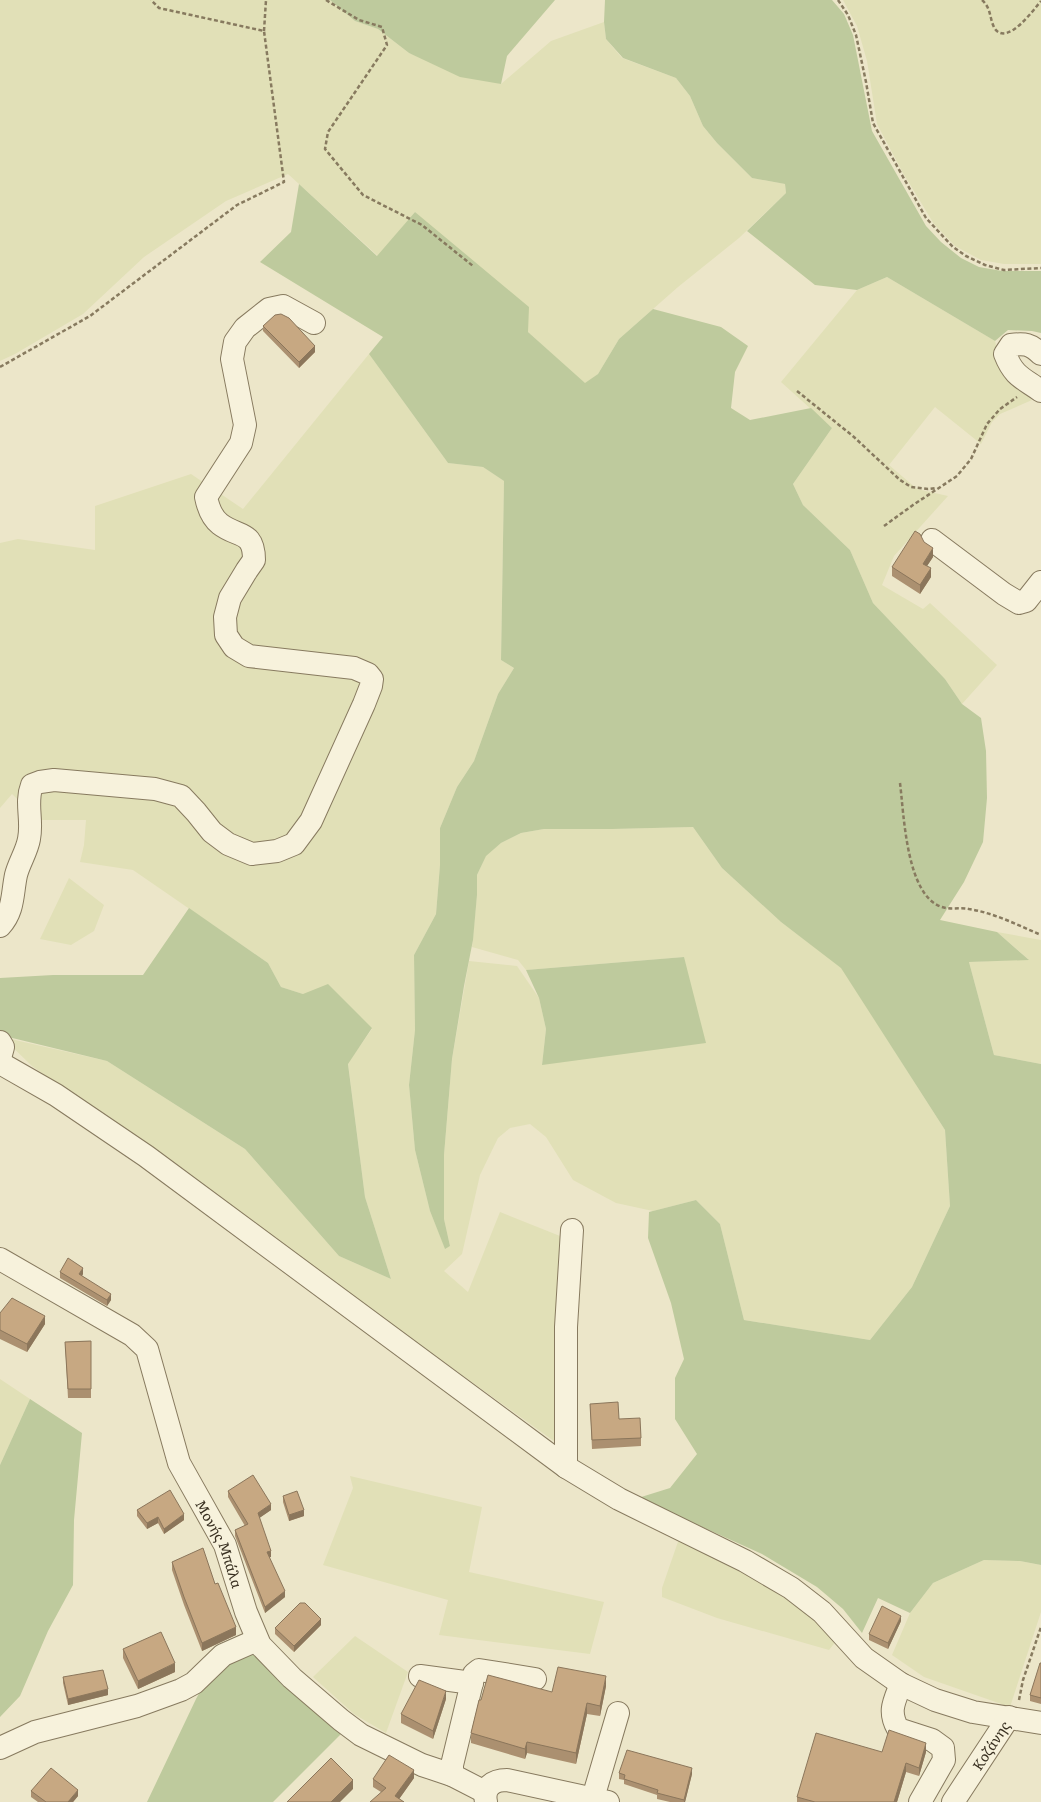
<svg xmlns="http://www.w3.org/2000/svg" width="1041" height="1802" viewBox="0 0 1041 1802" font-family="Literata,serif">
  <rect width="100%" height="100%" fill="#ece6c9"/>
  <!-- farmland -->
  <path fill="#e1e0b7" d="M0,0h330l25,21 23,8 31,24 92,31 50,-43 53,-19 2,17 16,19 54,20 14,18 13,30 14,17 35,35 33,6 1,9 -47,45 -61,49 -59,52 -21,35 -13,10 -57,-52 -113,-120 -37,44 -90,-82 -62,27 -82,56 -61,57 -68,40 -15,7z
    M843,0h198v264h-37l-23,-4 -26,-14 -21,-22 -31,-51 -26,-49 -10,-63 -10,-35z
    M887,277l108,64 6,23 31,36 -32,14 -8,8 -11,22 -46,-37 -46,58 28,24 31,7 -54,60 -12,29 41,24 7,-6 67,62 -35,39 -17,-25 -72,-76 -23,-53 -47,-45 -10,-21 39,-56 -51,-46 76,-92z
    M369,354l79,109 35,4 21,14 -3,179 13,8 -16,26 -24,67 -17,26 -17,41v37l-4,49 -22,41 1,75 -6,55 6,65 15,61 15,37 5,-2 -6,-27v-64l8,-96 17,-98 48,5 22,32 7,31 -4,36 142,-108 -158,13 -8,-10 -46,-13 5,-52v-20l9,-20 15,-12 20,-10 23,-4h68l81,-2 29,41 59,54 60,45 104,163 5,76 -38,81 -42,53 -126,-20 -24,-96 -24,-24 -43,11 -37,-8 -43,-23 -27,-43 -16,-13 -20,4 -12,10 -18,37 -18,79 -18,17 24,21 32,-80 65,26 -7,206 -526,-378 -30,-29 105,24 138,88 94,107 52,23 -26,-82 -17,-134 24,-34 -69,-35 -22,-7 -13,-24 -135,-93 -53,-8 4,-17 2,-25h-47l-27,-26 -12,14v-265l18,-4 77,11v-44l96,-32 52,35z
    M69,878l35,27 -10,26 -23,14 -31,-6z
    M997,932l44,8v124l-47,-9 -25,-93 59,-3z
    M0,1379l30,20 -30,66z
    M350,1476l132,31 -13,65 135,30 -14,52 -151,-19 9,-35 -125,-35 30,-77z
    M681,1533l73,36 83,71 -8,10 -112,-32 -55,-21v-9z
    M984,1560l36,1 21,4v47l-31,95 -86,-30 -32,-22 18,-42 23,-30z
    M355,1636l53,36 -22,61 -32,-19 -41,-37z"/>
  <!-- green -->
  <path fill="#beca9d" d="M330,0h225l-48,56 -6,28 -41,-7 -51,-24 -31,-24 -23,-8z
    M605,0h227l12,14 9,21 19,96 54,95 15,16 20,16 18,9 23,4h39v62l-9,-2 -24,-1 -13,11 -108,-64 -30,13 -42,-5 -68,-54 39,-38 -1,-9 -33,-6 -35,-35 -14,-17 -13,-30 -14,-18 -53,-20 -17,-19 -2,-17z
    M299,184l78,72 38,-44 114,95 -1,25 57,51 13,-9 21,-35 34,-30 68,18 27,19 -13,26 -4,36 19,12 61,-12 21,20 -39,56 10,21 47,45 23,53 72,76 17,25 19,14 5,33 1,47 -4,44 -19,40 -24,38 57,12 32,28 -60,2 25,93 47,9v501l-21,-4 -36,-1 -51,23 -23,30 -32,-15 -16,35 -19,-24 -26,-22 -55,-33 -124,-56 32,-10 27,-34 -22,-35v-41l9,-19 -13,-56 -23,-65 1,-26 47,-12 24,24 24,96 126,20 42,-53 38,-81 -5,-76 -104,-162 -60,-46 -59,-54 -29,-41 -81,2h-68l-23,4 -20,10 -15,13 -9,19v20l-4,45 -9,46 -12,73 -8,96v64l6,27 -5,3 -15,-38 -15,-61 -6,-65 6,-55 -1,-75 22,-41 4,-49v-37l17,-41 17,-26 24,-67 16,-26 -13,-8 3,-179 -21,-14 -35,-4 -79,-109 14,-17 -123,-75 31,-30z
    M189,908l79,55 13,24 22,7 25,-10 44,44 -24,36 17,133 26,82 -52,-23 -94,-107 -138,-88 -107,-26v-57l53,-3h90z
    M684,957l22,86 -164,22 4,-36 -7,-31 -13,-28z
    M30,1399l52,34 -8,87 -1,65 -25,46 -28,65 -20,21v-252z
    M255,1646l89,85 -71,71h-126l49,-103 12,-22z"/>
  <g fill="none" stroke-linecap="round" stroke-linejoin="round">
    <defs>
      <g id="minor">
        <path d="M1041,354c-11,-10 -16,-11 -30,-9l-6,9c9,23 18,24 36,37"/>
        <path d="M932,540l72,54 15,9 7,-2 15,-19"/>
        <path d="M0,926c14,-15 12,-32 16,-51 3,-12 11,-24 13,-36 4,-19 -4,-36 3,-54l8,-3 14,-2 101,9 26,7 15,16 16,20 16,12 24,10 25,-3 17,-7 17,-23 53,-117 7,-18 1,-7 -4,-5 -14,-6 -105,-12 -15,-9 -8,-12 -1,-18 5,-19 17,-28 7,-10c0,-30 -16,-22 -34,-36 -9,-7 -12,-17 -14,-27l35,-54 4,-18 -13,-66 3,-17 10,-14 24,-19 14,-3 31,17"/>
        <path d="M0,1042l3,5 -3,11"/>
        <path d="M0,1063l56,32 90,61 420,311 53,32 126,62 46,27 31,24 42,46 37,26 34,16 38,12 68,11"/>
        <path id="s1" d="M0,1259l132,76 15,14 32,114 46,82 21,67 14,33 32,33 49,42 20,15 61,30 30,10 33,17"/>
        <path d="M566,1467v-140l6,-97"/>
        <path d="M420,1676l52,7"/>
        <path d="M901,1684c-7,18 -13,27 -3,45l34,11 11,8 1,12 -24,42"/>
        <path d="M0,1748l35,-16 102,-26 44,-16 13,-7 29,-28 34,-15"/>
        <path d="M452,1775v-10l22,-91 5,-4 56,9"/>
        <path d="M593,1798l25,-85"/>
        <path d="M486,1802c-3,-15 7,-22 21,-22l101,22"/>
        <path id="s2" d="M953,1802l56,-85"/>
      </g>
    </defs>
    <!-- minor casing -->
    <use href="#minor" stroke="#877a5f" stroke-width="24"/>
    <!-- path -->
    <path stroke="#877a5f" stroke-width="2.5" stroke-dasharray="4 2.5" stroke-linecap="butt" d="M326,0l33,20 23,7 5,18 -59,87 -3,17 38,46 59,30 51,41
      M838,0l10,15 8,20 10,47 7,41 53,95 27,29 13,9 19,9 19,5 37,-2
      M982,0c10,9 7,19 13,29 13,17 39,-20 46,-28
      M264,31l2,-31
      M0,367l90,-51 147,-111 47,-23 -20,-151 -105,-23 -8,-8
      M797,391l57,46 46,43 11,7 17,2 8,-1
      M884,526l29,-21 44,-29 14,-17 16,-35 13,-15 17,-12
      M900,783c4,31 6,113 42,124 9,3 19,0 27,2 25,4 49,16 72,26
      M1019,1700l4,-20 18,-53"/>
    <!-- minor -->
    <use href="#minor" stroke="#f7f2dc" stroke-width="22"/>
  </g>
  <!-- wall -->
  <path fill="#ab9070" d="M263,326l52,26 -16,16 -36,-37z
    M933,557l-6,9 4,11 -11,17 -28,-18v-9z
    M60,1272l23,2 -1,2 29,24 -4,6 -47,-28z
    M0,1313l45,11 -18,28 -27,-13z
    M91,1341v57h-23l-3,-56z
    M590,1404l51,34v8l-49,3z
    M228,1491l43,19 -12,8 12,39h-2l16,40 -20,16 -30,-77v-6l10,-4 -17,-29z
    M283,1496l21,20 -15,5 -6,-19z
    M137,1510l47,10 -20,14 -6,-11 -11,6 -10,-13z
    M172,1562l43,22 21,51 -34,16 -18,-46 -12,-35z
    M901,1621l-13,28 -19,-9v-6z
    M321,1625l-27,27 -19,-18v-6z
    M123,1649l52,23 -37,17 -15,-31z
    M1041,1663v41l-11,-3v-6z
    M63,1677l45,18 -40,10 -5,-22z
    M606,1686l-6,30 -13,-2 -11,50 -49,-11 -2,6 -54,-16v-10l10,-33z
    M446,1699l-13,40 -32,-16v-9z
    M882,1752h44l-7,24 -13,-4 -9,30h-100v-5z
    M619,1773l73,1 -7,28h-15l-13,-3v-4l-33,-11v-4l-5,-1z
    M414,1778l-15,21 -18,-7 -8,-5v-8z
    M31,1791l47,5 -5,6h-35l-7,-5z"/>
  <!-- shaded-wall -->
  <path fill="#8b765b" d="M315,346v6l-16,16v-6z
    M933,548v9l-10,15v-8z
    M931,568v9l-11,17v-9z
    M83,1268v6l-4,6v-6z
    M111,1294v6l-4,6v-6z
    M45,1316v8l-18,28v-8z
    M271,1504v6l-13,9v-6z
    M304,1510v6l-15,5v-6z
    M184,1514v6l-20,14v-5z
    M158,1517v6l-11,6v-6z
    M271,1551v6l-4,1v-6z
    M285,1591v6l-20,16v-6z
    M901,1616v5l-13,28v-6z
    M321,1619v6l-27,27v-6z
    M236,1627v8l-34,16v-8z
    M175,1663v9l-37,17v-8z
    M606,1676v10l-6,30v-10z
    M108,1689v6l-40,10v-6z
    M446,1691v8l-13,40v-8z
    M587,1703v11l-11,50v-11z
    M527,1742v11l-2,6v-10z
    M926,1743v9l-7,24v-8z
    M906,1763v9l-9,30h-3z
    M692,1768v6l-7,28h-1z
    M414,1770v8l-17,24 -2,-6z
    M353,1780v9l-13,13h-9z
    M78,1790v6l-5,6h-5z"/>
  <!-- building -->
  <path fill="#c7a882" stroke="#8b765b" d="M281,314l8,4 26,28 -16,16 -36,-36 12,-11z
    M915,531l5,3 4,8 9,6 -10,16 8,4 -11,17 -28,-18z
    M68,1258l15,10 -4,6 32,20 -4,6 -47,-28z
    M12,1298l33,18 -18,28 -27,-14v-17z
    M91,1341v48h-23l-3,-47z
    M618,1402l1,17 21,-1 1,20 -49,2 -2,-36z
    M253,1475l18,29 -13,9 13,38 -4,1 18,39 -20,16 -30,-77 13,-6 -20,-33z
    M170,1490l14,24 -20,15 -6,-12 -11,6 -10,-13z
    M297,1491l7,19 -15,5 -6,-19z
    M203,1548l12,36 3,-1 18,44 -34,16 -18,-46 -12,-35z
    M300,1603h5l16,16 -27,27 -19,-18z
    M882,1606l19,10 -13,27 -19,-9z
    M161,1632l14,31 -37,18 -15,-32z
    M1040,1663h1v35l-11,-3z
    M558,1667l48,9 -6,30 -13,-3 -11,50 -49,-11 -2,7 -54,-16 8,-33h2l7,-25 64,17z
    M103,1670l5,19 -40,10 -5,-22z
    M419,1680l27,11 -13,40 -32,-17z
    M889,1730l37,13 -7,25 -13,-5 -12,39h-79l-18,-5 19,-64 66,19z
    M627,1750l65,18 -8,32 -27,-7 1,-3 -34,-11 1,-4 -6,-2z
    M389,1755l25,15 -19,26 9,6h-34l16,-14 -13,-9z
    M331,1758l22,22 -22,22h-44z
    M51,1768l27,22 -10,12h-22l-15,-11z"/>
  <g text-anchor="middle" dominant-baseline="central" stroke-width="5" stroke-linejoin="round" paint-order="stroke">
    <!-- street labels -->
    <g font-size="14" fill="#393021" stroke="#f4efd8">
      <text stroke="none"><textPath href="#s1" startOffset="382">Μονής Μπάλα</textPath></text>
      <text stroke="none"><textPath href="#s2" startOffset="68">Κοζάνης</textPath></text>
    </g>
  </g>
</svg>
